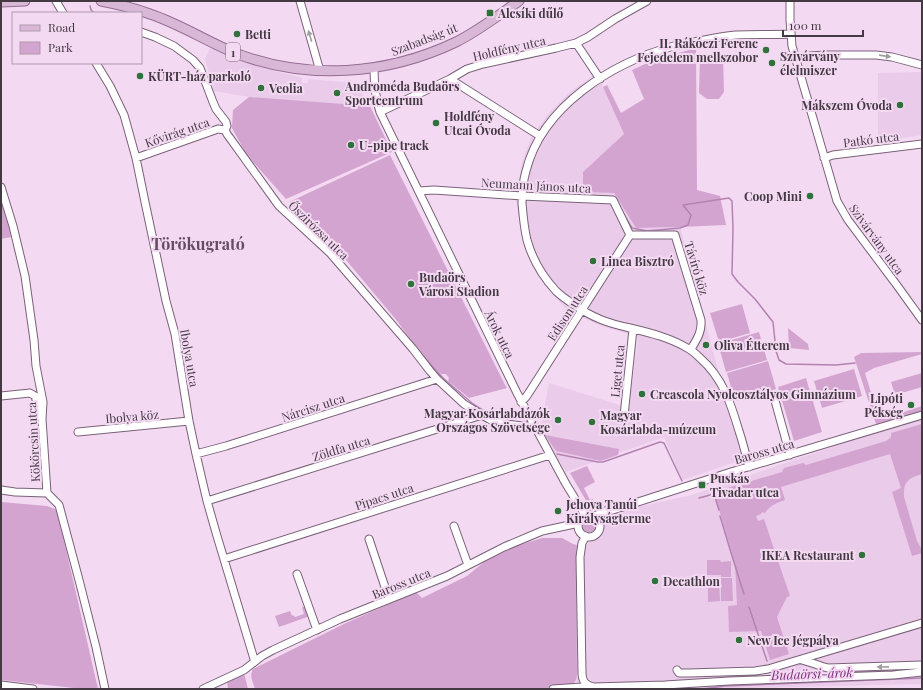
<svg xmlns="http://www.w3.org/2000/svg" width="923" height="690" viewBox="0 0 923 690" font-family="'Playfair Display',serif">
  <rect width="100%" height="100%" fill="#f4d9f2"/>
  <!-- built -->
  <path fill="#ebcbea" d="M210,48l51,19 41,11v5h6v-4l47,4 6,6 5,17 -117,-9 -35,-6 -9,-32z
    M919,72l3,2v61l-44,7v-69z
    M597,73l27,61 -41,38 31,20 22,36 44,-1 62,233 -60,20 -18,-43 -98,35 -26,-41 9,-48 80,25 9,-71 -37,-11 -33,-15 -22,-24 -15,-25 -8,-23 -7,-39 6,-38 9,-24 18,-25 22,-22z
    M922,418v266l-215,5h-126l-2,-6 -8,-3 2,-134 10,3 6,-7 10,-6 3,-3 2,-10 2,-4 7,-6 6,-2 73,-16 186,-64z"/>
  <!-- green -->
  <path fill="#d4a4d1" d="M696,48l1,142 23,6 6,29 -46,2 -44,1 -22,-35 -31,-1v-20l41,-38 -21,-47 4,-2 14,28 23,-14 -12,-29 22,-10z
    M723,57l1,35 -5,7h-12l-8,-6 1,-35z
    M249,97l121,9 22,46 -106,47 -40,-45 -14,-26 1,-18z
    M390,155l115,230 2,3 -38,10 -21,-17 1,-3 -3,-4h-5c-14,-15 -32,-34 -43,-52l-62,-74 -47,-46z
    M1,199l10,35v3l-10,2z
    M742,304l8,29 -31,9 -9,-29z
    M788,328l20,16 1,6 -20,-2z
    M759,332l8,28 -41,12 -8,-28z
    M922,352v2l-48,14 -9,5 11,36 1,2 5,2 1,4 9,-1 30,-10v6l-43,13 -3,-1 -22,-67 7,-4z
    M768,361l8,28 -41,12 -8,-28z
    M854,369l8,27 -40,12 -8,-27z
    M922,373v14l-27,8 -4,-13z
    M806,378l16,54 -28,9 -16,-54z
    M922,424v50c-14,4 -19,8 -18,23l13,44 5,9v3l-10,3 -20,-64 9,-4 -11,-34 -109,33 4,13c-8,3 -15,5 -20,13l-3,-1 -1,2 -5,2 2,5 6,-2 26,77 -3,1 -10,20 12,37 -19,6 -9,-29 -32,1 -1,-26 9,-1 -2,-41 -21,-72 68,-20 2,-4 19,-5 3,2 80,-24 5,-4v-4z
    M545,435l74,14 -1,6 -17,6 -45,-10z
    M587,466l8,16 -11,6 6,12 3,-1 1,2 2,-1 2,5h-5l-5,-1 -18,-31z
    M1,502l46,4 10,4 41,179h-15l-82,-9z
    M582 525a7 7 0 1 1 14 0a7 7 0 1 1-14 0Z
    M542,538h20l11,6 4,1 -1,10 1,120c-1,7 -3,9 -10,12l-47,2h-265c-2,-7 -6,-13 -2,-20l93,-46 70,-31 6,6 45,-22 17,-14 32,-16z
    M707,560h13l1,2 10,-1v16h-10v-2h-14z
    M708,578h11l1,23 -12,1z
    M721,578h11l1,23h-12z
    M306,606l4,10 -31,11 -4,-11 15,-5 2,5 1,-1 2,2 9,-3 -2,-7z
    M244,673l4,16h-20l-1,-8z"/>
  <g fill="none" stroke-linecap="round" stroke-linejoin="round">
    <!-- stream -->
    <path stroke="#b482b2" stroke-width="1.5" d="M90,6l1,4 3,3
      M624,215l8,13 15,3 33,-3 8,-3 3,-10 -8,-10 46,-7 3,3 1,27 -1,46 6,8 17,17 18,23 3,29 3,9 7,4 50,1 19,-2
      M411,342l32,36 30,26 11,7 31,11
      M557,454l41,8h5l57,-20 4,1 18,38
      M699,498l15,-4 5,16
      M720,516l12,40 12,38
      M749,607l18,54
      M702,689l23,-3 197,-8"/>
    <defs>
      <path id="minor" d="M56,1l7,12
        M300,1l20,70
        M790,1v19l2,26 45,155 11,19 48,64 26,36
        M141,32l14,5 19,9 19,14 7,8 13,34 3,7 10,13 1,4 -2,4 2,4 52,72 51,47 83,96 17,22 7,8 27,25 18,11 14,8 26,3h12
        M576,43l24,36
        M795,57l30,-2h51l16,2 30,8
        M96,63l14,23 14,29 12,43 9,44 21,99 9,33 14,87 7,33 11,47 10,35 37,123 1,2
        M374,68c0,16 1,29 6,44l137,281 49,91 19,31
        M450,79l90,57
        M380,112l70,-33 17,-10 16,-5 73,-16 20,-5 12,-6 27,-18 32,-18
        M136,158l82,-29 7,1
        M824,158l9,-3 89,-11
        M1,187l12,39 12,50 9,64 2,26 7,36 -1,17 5,74 12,12 20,75 17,67 9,42
        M419,191l15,-1 88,6 91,4 17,35
        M630,235h45l26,85c1,12 -4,19 -10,29
        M1,396l29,-3 5,3 6,21
        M774,397l16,58
        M521,402l5,-5 4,-6 100,-156
        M624,416l9,-87
        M78,432l111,-11
        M196,454l30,-8 211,-67
        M749,467c-3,-12 -6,-24 -10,-36 -8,-27 -16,-53 -39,-73 -3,-3 -7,-7 -11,-9 -18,-11 -38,-16 -59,-21 -23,-5 -37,-10 -57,-24 -6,-4 -12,-8 -17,-13 -13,-14 -24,-33 -29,-51 -3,-12 -4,-25 -5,-37 0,-11 1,-22 4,-32 16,-65 87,-109 148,-125 19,-4 42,-9 62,-11 18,-1 36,0 55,-1
        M1,490l14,2 32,1
        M207,501l275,-86
        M578 526a11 11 0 1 1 22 0a11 11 0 1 1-22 0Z
        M595,516l10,-5 8,-1 118,-38 191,-57
        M454,526l14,39
        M586,536l-4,7 -2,14 2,116c0,8 3,12 11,14l72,-2 64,-4 164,-6 29,-3
        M369,539l20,60
        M224,559l326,-104
        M297,574l20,56
        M802,660c9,2 17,6 26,8l94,-3
        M677,670l2,3h10l66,-2 13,-2 154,-46
        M1,685l32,4
        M203,689l41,-19 18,-14 11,-6 67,-31 107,-43 57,-29 38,-16 37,-8
        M553,689l29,-2 4,-2"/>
      <path id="major" d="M101,1c16,3 33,7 49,13 30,10 56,27 85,39 72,28 152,22 221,-11 22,-11 43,-27 63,-41
        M1,2l24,-1"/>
    </defs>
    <!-- minor casing -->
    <use href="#minor" stroke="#796278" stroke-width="9"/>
    <!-- major casing -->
    <use href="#major" stroke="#946c92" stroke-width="11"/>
    <!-- minor -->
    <use href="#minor" stroke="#fff" stroke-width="7"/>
    <!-- major -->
    <use href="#major" stroke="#d9b7d7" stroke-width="9"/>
  </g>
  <!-- one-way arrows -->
  <defs><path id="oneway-solid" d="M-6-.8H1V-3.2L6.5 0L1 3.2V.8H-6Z"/></defs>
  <g fill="#a19ca1">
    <use href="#oneway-solid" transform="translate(310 36) rotate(-106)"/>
    <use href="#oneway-solid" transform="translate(885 56) rotate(8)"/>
    <use href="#oneway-solid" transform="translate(883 667) rotate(179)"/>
  </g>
  <!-- markers -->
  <g fill="#2e713b" stroke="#f4d9f2" stroke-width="1.5">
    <rect x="486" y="9" width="8" height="8" rx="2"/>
    <circle cx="237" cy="34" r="4"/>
    <circle cx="766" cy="50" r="4"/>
    <circle cx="772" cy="63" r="4"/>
    <circle cx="140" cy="76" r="4"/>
    <circle cx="261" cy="88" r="4"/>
    <circle cx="337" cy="93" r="4"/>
    <circle cx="900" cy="105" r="4"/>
    <circle cx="436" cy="123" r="4"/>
    <circle cx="351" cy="145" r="4"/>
    <circle cx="810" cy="196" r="4"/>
    <circle cx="593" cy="261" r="4"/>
    <circle cx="411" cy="284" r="4"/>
    <circle cx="706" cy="345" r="4"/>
    <circle cx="642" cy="394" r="4"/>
    <circle cx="911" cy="405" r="4"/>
    <circle cx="558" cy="420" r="4"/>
    <circle cx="592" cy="422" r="4"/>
    <rect x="698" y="481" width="8" height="8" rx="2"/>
    <circle cx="558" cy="511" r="4"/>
    <circle cx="862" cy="555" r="4"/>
    <circle cx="655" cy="581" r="4"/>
    <circle cx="739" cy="640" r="4"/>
  </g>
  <g text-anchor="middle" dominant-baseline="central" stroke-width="4" stroke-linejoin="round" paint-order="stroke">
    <!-- shield labels -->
    <rect fill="#f4d9f2" stroke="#786978" stroke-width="1" x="226" y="43" width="14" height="18" rx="3"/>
    <g font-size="11" font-weight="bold" fill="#433943">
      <text x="233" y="52">1</text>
    </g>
    <!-- poi labels -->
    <g font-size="12" font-weight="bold" fill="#433943" stroke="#f4d9f2" text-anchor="start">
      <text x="498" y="13">Alcsíki dűlő</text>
      <text x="245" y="34">Betti</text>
      <text x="758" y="43" text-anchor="end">II. Rákóczi Ferenc<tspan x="758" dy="14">Fejedelem mellszobor</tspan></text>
      <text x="780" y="56">Szivárvány<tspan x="780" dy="14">élelmiszer</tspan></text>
      <text x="148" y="76">KÜRT-ház parkoló</text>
      <text x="345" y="86">Androméda Budaörs<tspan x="345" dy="14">Sportcentrum</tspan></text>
      <text x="269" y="88">Veolia</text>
      <text x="892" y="105" text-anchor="end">Mákszem Óvoda</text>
      <text x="444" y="116">Holdfény<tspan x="444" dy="14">Utcai Óvoda</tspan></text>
      <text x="359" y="145">U-pipe track</text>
      <text x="802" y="196" text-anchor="end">Coop Mini</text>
      <text x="601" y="261">Linea Bisztró</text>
      <text x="419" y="277">Budaörs<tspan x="419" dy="14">Városi Stadion</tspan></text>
      <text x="714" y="345">Oliva Étterem</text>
      <text x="650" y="394">Creascola Nyolcosztályos Gimnázium</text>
      <text x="903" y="398" text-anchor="end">Lipóti<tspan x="903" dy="14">Pékség</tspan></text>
      <text x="550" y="413" text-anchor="end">Magyar Kosárlabdázók<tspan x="550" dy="14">Országos Szövetsége</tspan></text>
      <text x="600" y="415">Magyar<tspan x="600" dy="14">Kosárlabda-múzeum</tspan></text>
      <text x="710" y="478">Puskás<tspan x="710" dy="14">Tivadar utca</tspan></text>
      <text x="566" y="504">Jehova Tanúi<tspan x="566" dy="14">Királyságterme</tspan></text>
      <text x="854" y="555" text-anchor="end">IKEA Restaurant</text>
      <text x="663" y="581">Decathlon</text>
      <text x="747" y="640">New Ice Jégpálya</text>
    </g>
    <!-- street labels -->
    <g font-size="12" fill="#433943" stroke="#f4d9f2">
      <text transform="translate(424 39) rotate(-21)">Szabadság út</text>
      <text transform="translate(509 48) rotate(-13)">Holdfény utca</text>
      <text transform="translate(177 132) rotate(-19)">Kővirág utca</text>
      <text transform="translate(871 139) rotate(-7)">Patkó utca</text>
      <text transform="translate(536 185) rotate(3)">Neumann János utca</text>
      <text transform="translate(319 230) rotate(44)">Őszirózsa utca</text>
      <text transform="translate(877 239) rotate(54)">Szivárvány utca</text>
      <text transform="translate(697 268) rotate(73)">Távíró köz</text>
      <text transform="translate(567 313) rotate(-57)">Edison utca</text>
      <text transform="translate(500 334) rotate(64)">Árok utca</text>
      <text transform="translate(190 358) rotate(80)">Ibolya utca</text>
      <text transform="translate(617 371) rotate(-84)">Liget utca</text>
      <text transform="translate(313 407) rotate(-18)">Nárcisz utca</text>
      <text transform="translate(132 416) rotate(-5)">Ibolya köz</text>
      <text transform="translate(33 442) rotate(-93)">Kökörcsin utca</text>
      <text transform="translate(341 448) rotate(-17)">Zöldfa utca</text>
      <text transform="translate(764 451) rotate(-16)">Baross utca</text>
      <text transform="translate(384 496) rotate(-18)">Pipacs utca</text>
      <text transform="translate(401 583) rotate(-22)">Baross utca</text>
    </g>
    <!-- water labels -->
    <g font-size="13" font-style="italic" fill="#7e317e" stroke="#f4d9f2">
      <text transform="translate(812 673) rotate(-2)">Budaörsi-árok</text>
    </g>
    <!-- district labels -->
    <g font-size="16" font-weight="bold" fill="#644e63" stroke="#f4d9f2">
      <text x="198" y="243">Törökugrató</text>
    </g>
  </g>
  <!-- border -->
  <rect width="923" height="690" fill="none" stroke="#433943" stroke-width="4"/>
  <!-- legend -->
  <rect x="12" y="12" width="130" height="52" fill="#f4d9f2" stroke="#ad99ac"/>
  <rect x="20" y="25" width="20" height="6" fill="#d9b7d7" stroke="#ad99ac"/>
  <text x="48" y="32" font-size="12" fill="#433943">Road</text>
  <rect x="20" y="42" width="20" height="12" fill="#d4a4d1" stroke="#ad99ac"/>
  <text x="48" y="52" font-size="12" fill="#433943">Park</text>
  <!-- scale -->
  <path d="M783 30v6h80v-6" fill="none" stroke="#433943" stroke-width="2"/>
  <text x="789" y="30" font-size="12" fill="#433943" stroke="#f4d9f2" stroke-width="3" paint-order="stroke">100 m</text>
</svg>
